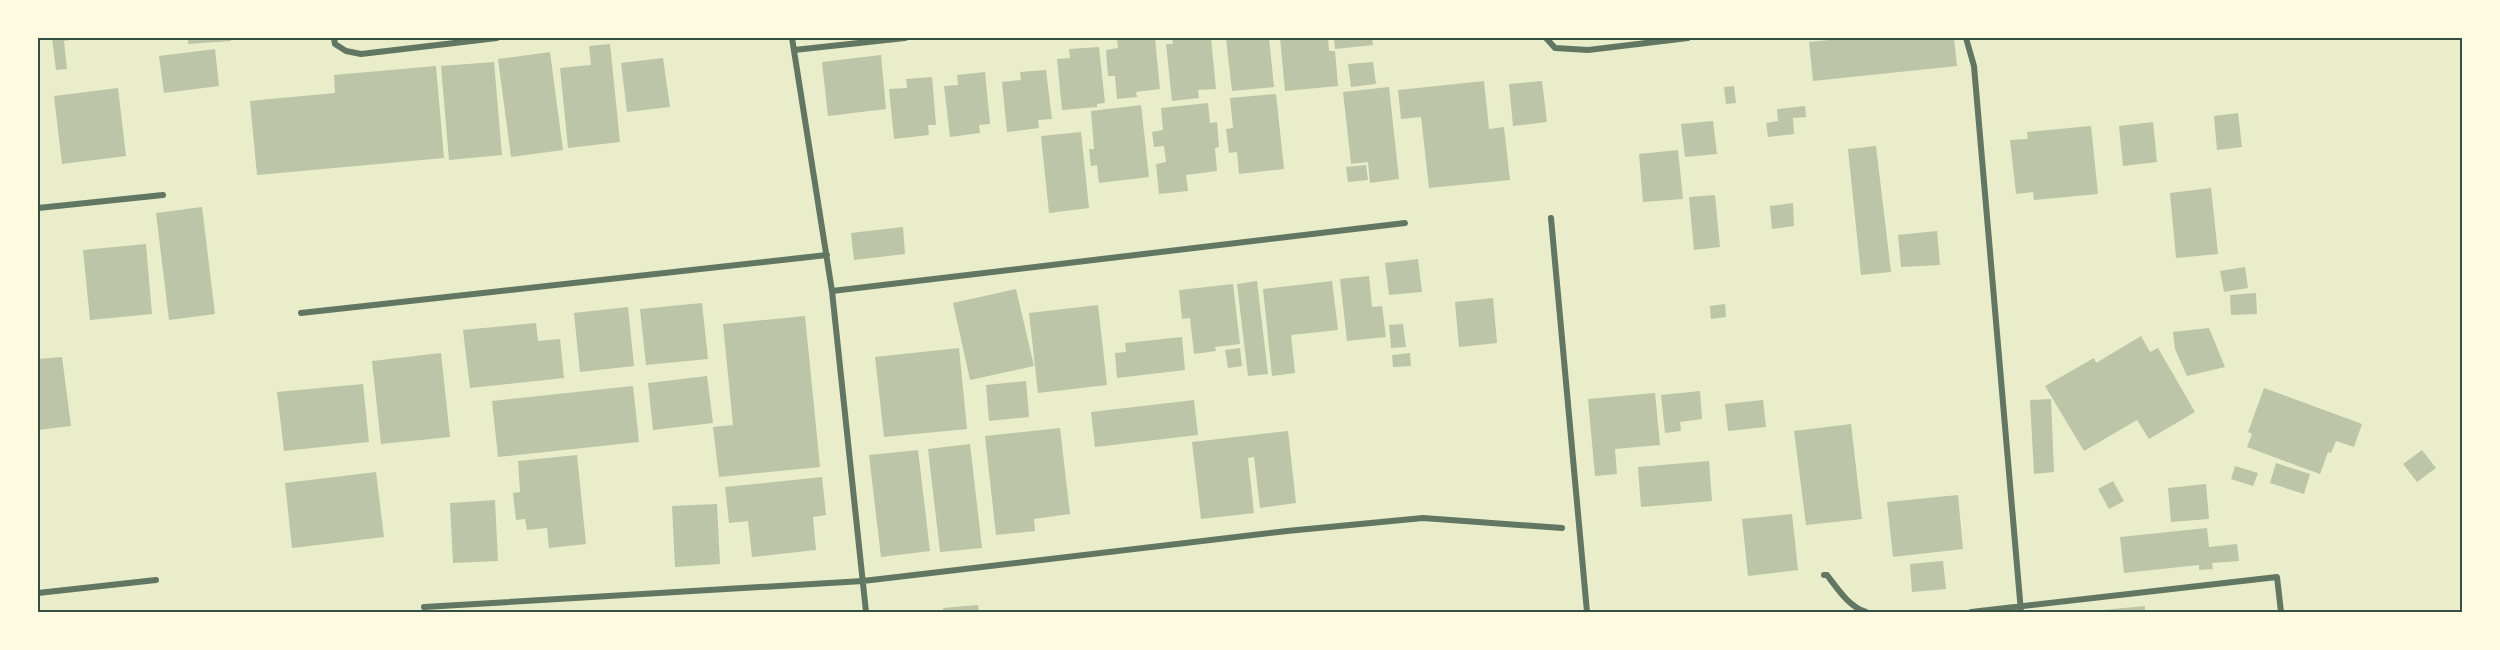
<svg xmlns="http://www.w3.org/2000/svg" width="2500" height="650" viewBox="0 0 2500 650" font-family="Montserrat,sans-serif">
  <rect width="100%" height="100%" fill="#e9edc9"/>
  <!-- building -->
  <path fill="#bcc5a7" d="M52,38h26l-14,3 3,28 -11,1z
    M188,38h43v3l-43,3z
    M1155,38l5,51 -24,3 1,5 -20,2 -2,-23h-7l-2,-26 12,-2 -1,-8z
    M1172,38h39l5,51 -18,1 1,8 -27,3 -6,-57h7z
    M1239,38h30l5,49 -42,4 -6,-52z
    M1280,38h48l1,13h6l3,35 -53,5z
    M1334,38h38l1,7 -38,4z
    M1851,38h103l3,28 -144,15 -4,-39z
    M610,44l10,98 -52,6 -8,-80 31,-3 -2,-19z
    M1099,47l6,56 -8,1v3l-35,3 -5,-51 13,-1 -1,-9z
    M215,49l4,37 -55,7 -5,-37z
    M550,52l13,98 -52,7 -13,-98z
    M881,55l5,54 -58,7 -6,-54z
    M663,58l7,49 -43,5 -6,-49z
    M494,62l8,93 -53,5 -8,-94z
    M1373,62l3,22 -25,3 -3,-23z
    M436,66l8,92 -187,17 -7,-74 85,-8 -1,-18z
    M1046,70l6,49 -14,1 1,8 -32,4 -5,-50 19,-2 -1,-8z
    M985,72l5,52 -11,1 1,8 -30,4 -6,-51 14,-1 -1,-10z
    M932,77l4,48h-8l1,10 -35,4 -5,-50 18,-1 -1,-9z
    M1484,81l5,48 15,-2 6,53 -81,8 -8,-71 -20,2 -3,-29z
    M1542,81l5,41 -34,4 -4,-42z
    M1734,86l2,17 -10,1 -2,-17z
    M1389,87l10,92 -29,4 -2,-21 -17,2 -8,-72z
    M118,88l8,68 -64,8 -8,-68z
    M1276,94l8,75 -45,5 -2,-22 -8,1 -3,-24 7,-1 -3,-30z
    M1208,103l2,20 7,-1 2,25 -4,1 2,23 -31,4 2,16 -29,3 -3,-30 10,-2 -2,-16 -10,1 -2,-15 11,-2 -2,-22z
    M1141,105l8,72 -50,6 -2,-18 -6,1 -2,-17h5l-3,-38z
    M1805,106l1,11 -13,1 1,16 -26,3 -2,-14 12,-2 -1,-12z
    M2238,113l4,34 -25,3 -3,-34z
    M1713,121l4,33 -32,3 -4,-33z
    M2153,122l4,40 -34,4 -4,-40z
    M2091,126l7,68 -64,6 -1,-8 -17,2 -6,-54 18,-1 -1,-7z
    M1081,132l8,76 -40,5 -8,-77z
    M1876,146l15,126 -30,3 -13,-126z
    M1678,150l5,49 -40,3 -4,-48z
    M1366,165l2,15 -20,2 -2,-15z
    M2211,188l7,66 -42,4 -6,-65z
    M1715,195l5,52 -26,3 -5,-53z
    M1793,203l1,23 -22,3 -2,-23z
    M202,207l13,107 -46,6 -13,-107z
    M903,227l2,27 -51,6 -3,-27z
    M1937,231l3,34 -39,2 -3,-32z
    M146,244l6,70 -62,6 -7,-70z
    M1418,259l4,33 -33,3 -4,-32z
    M2245,267l3,21 -24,4 -4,-21z
    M1369,276l3,31 10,-1 4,31 -39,4 -7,-62z
    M1257,281l11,93 -20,2 -11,-92z
    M1332,281l6,49 -47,5 4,38 -23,3 -9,-87z
    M1233,284l7,60 -25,3 1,4 -22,3 -4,-36 -8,1 -3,-29z
    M1016,289l18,77 -64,14 -17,-77z
    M2256,293l1,21 -26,1 -1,-20z
    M1493,298l4,45 -38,4 -4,-45z
    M702,303l6,56 -62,6 -6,-56z
    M1725,304l1,13 -15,2 -1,-13z
    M1098,305l9,80 -69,8 -9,-80z
    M628,307l6,59 -54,6 -6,-59z
    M805,316l15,151 -101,10 -6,-50 20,-2 -10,-101z
    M536,323l2,18 22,-2 4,39 -94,10 -7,-58z
    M1403,324l3,23 -15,1 -2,-23z
    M2209,328l16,39 -38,9 -12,-27 -2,-17z
    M2141,336l9,16 8,-4 37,64 -46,27 -12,-19 -53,31 -39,-65 49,-28 2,5z
    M1182,337l3,33 -68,8 -2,-25 11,-1 -1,-9z
    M959,348l8,81 -83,8 -9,-80z
    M1240,348l2,18 -14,2 -3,-18z
    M441,353l9,84 -69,7 -9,-83z
    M1410,353l1,13 -18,1 -1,-12z
    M62,357l9,69 -33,4v-71z
    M707,376l6,47 -60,7 -5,-47z
    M1026,381l3,36 -40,4 -3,-36z
    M363,384l6,58 -85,9 -7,-59z
    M633,386l6,56 -141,15 -6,-56z
    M2264,388l98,36 -8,23 -18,-6 -5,12 -3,-1 -8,22 -73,-27 5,-13 -4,-2z
    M1700,391l2,28 -22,3 1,9 -16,2 -4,-38z
    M1655,393l5,52 -45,4 2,25 -22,2 -7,-77z
    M2051,399l3,73 -20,2 -4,-74z
    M1194,400l4,35 -103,12 -4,-35z
    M1763,400l3,27 -38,4 -3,-27z
    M1851,424l11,95 -56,6 -12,-94z
    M1060,428l10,86 -36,5 1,12 -39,4 -11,-99z
    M1288,431l8,72 -36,5 -6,-51 -6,1 6,55 -53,6 -9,-77z
    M970,444l12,104 -42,4 -12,-103z
    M918,450l12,101 -49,6 -12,-102z
    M2422,450l14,18 -19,14 -14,-18z
    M577,455l9,89 -37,4 -2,-20 -20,2 -2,-11 -9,1 -3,-27 7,-1 -2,-31z
    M1709,461l3,40 -71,6 -3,-40z
    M2276,463l34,11 -6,20 -34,-11z
    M2235,466l23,7 -5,13 -22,-7z
    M376,472l8,65 -92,11 -7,-65z
    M822,477l4,38 -13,2 3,33 -64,7 -4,-36 -19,2 -4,-36z
    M2113,481l11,20 -15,8 -11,-20z
    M2206,484l3,35 -38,3 -3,-34z
    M1958,495l5,54 -70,8 -6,-55z
    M495,500l3,61 -45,2 -3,-60z
    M717,504l3,60 -45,3 -3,-61z
    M1792,514l6,56 -50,6 -6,-57z
    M2207,528l2,19 28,-3 2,17 -27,2 1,6 -14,1v-5l-75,8 -4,-36z
    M1943,561l3,28 -34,3 -2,-28z
    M978,605l1,7h-35l-1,-4z
    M2145,606v6h-53v-1z"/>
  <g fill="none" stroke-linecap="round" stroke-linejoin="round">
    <!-- minor -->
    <path stroke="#617663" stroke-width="6" d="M334,38l1,6 11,7 15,3 136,-16
      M792,38l40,253 34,321
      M1546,38l9,10 33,2 100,-12
      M1966,38l8,28 47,546
      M794,50l111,-12
      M38,208l125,-13
      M1551,218l36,394
      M832,291l573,-68
      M301,313l526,-58
      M1824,575h3c10,13 22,32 39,37
      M38,593l118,-13
      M424,607l439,-26 424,-50 136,-13 139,10
      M1971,612l306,-35 4,35"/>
  </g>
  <!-- border -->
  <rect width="2500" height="650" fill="none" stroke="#fefae0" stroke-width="78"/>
  <rect x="39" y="39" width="2422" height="572" fill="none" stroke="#344e41" stroke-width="2"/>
</svg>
